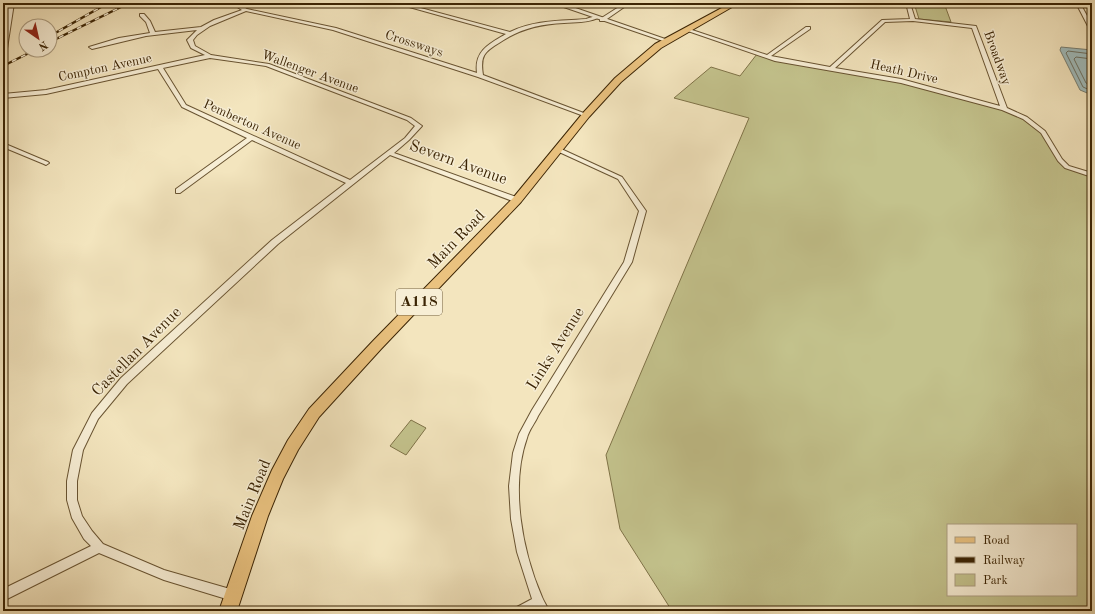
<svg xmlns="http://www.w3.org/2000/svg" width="1095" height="614" viewBox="0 0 1095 614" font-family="'Old Standard TT',serif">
  <rect width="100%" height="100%" fill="#f3e5be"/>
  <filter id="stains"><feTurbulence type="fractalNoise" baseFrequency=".005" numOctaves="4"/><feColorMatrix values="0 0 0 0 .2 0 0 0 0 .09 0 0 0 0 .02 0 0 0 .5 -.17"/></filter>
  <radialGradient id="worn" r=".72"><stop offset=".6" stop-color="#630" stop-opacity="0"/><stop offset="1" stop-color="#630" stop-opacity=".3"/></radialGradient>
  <!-- green -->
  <path fill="#c3c28c" stroke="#7f7348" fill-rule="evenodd" d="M914,3h30l7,19 -32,-3z
    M757,54l144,27 103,28 21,9 18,14 24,35 25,8v436h-420l-52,-82 -14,-74 143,-337 -75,-20 37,-31 29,9zM948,525h128v70h-128z
    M411,420l15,8 -20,27 -16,-9z"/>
  <!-- water -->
  <path fill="#a0bcbc" stroke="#787f72" d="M1061,47l31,3v45l-12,-5 -20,-40z"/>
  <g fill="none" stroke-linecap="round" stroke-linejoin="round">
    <!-- shore -->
    <path stroke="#6e7060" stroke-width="1" d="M1092,54l-24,-3 -2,2 17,34 9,4
      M1092,59l-16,-2 -2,2 12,24 6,3"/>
    <defs>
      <path id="minor" d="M231,3h5l11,6 89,19 141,45c-3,-22 12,-29 29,-39l-111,-31h7l108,29c24,-12 50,-11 76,-13 4,-1 7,-3 12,-3v2c-11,5 -22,4 -34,5 -24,1 -45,6 -65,20 -15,9 -19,13 -16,32l106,40 -3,2 -2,-1 -106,-39 -145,-47 -87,-19 -36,15 -13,9 -4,5 2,6 16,9 58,9 142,54 11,8 -13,14 -15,13 125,45 1,2 -1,2h-4l-125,-47 -112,89 -151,140 -29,35 -15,31 -6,31v19l5,16 10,15 11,13 61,26 73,21 2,4 -2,4 -4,2 -69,-21 -65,-27 -96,48v-12l88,-43 -7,-7 -12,-21 -5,-18v-19l6,-31 19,-37 29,-35 151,-138 74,-57 -94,-43 -72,53h-4v-4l71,-51 -65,-31 -24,-38 -112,25 -43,4v-4l43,-4 159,-35 -14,-7 -4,-8 10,-10 -51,6 -54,13 -3,-2 30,-9 31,-5 -4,-11 -6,-6v-2h4l6,7 5,11 46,-5 13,-7 28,-10zM210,58l56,8 141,54 8,6 -10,12 -55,42 -164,-75 -23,-37z
        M625,3h5l-26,18h-4v-2z
        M906,3h4l5,16 61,7 31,82 20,9 18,14 17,28 7,7 23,7v4l-27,-9 -7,-7 -17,-28 -18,-14 -21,-9 -101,-27 -126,-22 -90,-31 4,-1 78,26 39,-28h4v2l-39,27 59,11 52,-47 28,-1zM913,21l59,7 28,78 -99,-27 -66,-11 50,-46z
        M1076,3h4l12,22v6l-2,-1z
        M3,143l45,19 1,1 -3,2 -2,-1 -41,-17z
        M559,148l63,29 24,34 -14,51 -94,154c-3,7 -9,14 -11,22 -17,48 -5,113 15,159 2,5 5,9 7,14h-12l-1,-2 -3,2h-18l2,-4 15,-8 -15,-47 -6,-33 -2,-33 4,-33 6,-19 13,-24 92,-148 15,-51 -21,-32 -61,-28 -1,-1z"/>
      <path id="tertiary" d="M8,3h6l-8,52 -3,2v-22z
        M552,3h9l110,38 -5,1z"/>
      <path id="primary" d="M731,3h8l-78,45 -40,34 -32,35 -68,85 -140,147 -62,68 -21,33 -15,29 -15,37 -31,95h-18l33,-95 20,-46 16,-30 21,-31 64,-68 140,-143 70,-85 32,-35 40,-34z"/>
    </defs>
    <!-- minor casing -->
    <use href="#minor" stroke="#695432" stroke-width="2"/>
    <!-- tertiary casing -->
    <use href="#tertiary" stroke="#695432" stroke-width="2"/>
    <!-- primary casing -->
    <use href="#primary" stroke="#3b2404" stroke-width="2"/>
    <!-- minor -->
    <use href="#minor" fill="#f7eed5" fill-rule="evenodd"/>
    <!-- tertiary -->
    <use href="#tertiary" fill="#f7eed5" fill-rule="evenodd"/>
    <!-- primary -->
    <use href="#primary" fill="#eac27f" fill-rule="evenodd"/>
    <defs>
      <path id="rail" d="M50,36l58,-33
        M50,42l79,-39
        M3,66l32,-16"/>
    </defs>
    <!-- rail casing -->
    <use href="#rail" stroke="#3b2404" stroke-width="2.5"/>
    <!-- rail -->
    <use href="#rail" stroke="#f7eed5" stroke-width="1.5" stroke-dasharray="5" stroke-linecap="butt"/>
  </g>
  <g text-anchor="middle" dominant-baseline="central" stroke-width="3" stroke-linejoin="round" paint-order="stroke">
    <!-- far-street labels -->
    <g font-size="13" fill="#3b2404" stroke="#f7eed5">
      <text transform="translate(414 44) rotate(18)">Crossways</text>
      <text transform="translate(997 58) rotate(70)">Broadway</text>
      <text transform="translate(105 68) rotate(-12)">Compton Avenue</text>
      <text transform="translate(310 72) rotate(20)">Wallenger Avenue</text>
      <text transform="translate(904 72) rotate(13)">Heath Drive</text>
      <text transform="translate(252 125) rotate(24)">Pemberton Avenue</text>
    </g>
    <!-- shield labels -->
    <rect fill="#f7eed5" stroke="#736143" stroke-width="1" x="396" y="289" width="46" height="26" rx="3"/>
    <g font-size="15" font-weight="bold" fill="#3b2404">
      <text x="419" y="302">A118</text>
    </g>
    <!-- street labels -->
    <g font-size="16" fill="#3b2404" stroke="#f7eed5">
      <text transform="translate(458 163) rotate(20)">Severn Avenue</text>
      <text transform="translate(457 240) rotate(-46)">Main Road</text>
      <text transform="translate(556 349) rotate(-58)">Links Avenue</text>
      <text transform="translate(137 352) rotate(-45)">Castellan Avenue</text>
      <text transform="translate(253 495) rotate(-68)">Main Road</text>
    </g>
  </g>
  <!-- margin -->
  <rect width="1095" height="614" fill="none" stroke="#f3e5be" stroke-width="16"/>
  <rect x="4" y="4" width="1087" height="606" fill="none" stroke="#3b2404" stroke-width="2"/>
  <rect x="8" y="8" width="1079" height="598" fill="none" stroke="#3b2404"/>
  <!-- legend -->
  <rect x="947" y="524" width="130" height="72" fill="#f7eed5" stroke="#ac9d81"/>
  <rect x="955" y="537" width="20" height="6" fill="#eac27f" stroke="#ac9d81"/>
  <text x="983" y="544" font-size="12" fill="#3b2404">Road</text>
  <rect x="955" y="557" width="20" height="6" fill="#3b2404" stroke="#ac9d81"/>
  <text x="983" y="564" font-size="12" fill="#3b2404">Railway</text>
  <rect x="955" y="574" width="20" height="12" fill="#c3c28c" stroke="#ac9d81"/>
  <text x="983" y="584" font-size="12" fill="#3b2404">Park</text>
  <!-- north arrow -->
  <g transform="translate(38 38) rotate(146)"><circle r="19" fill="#f7eed5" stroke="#ac9d81"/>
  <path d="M0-3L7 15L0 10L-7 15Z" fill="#8f2418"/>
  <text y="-6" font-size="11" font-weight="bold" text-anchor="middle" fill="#3b2404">N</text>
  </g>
  <rect width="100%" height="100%" filter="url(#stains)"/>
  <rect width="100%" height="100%" fill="url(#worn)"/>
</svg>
